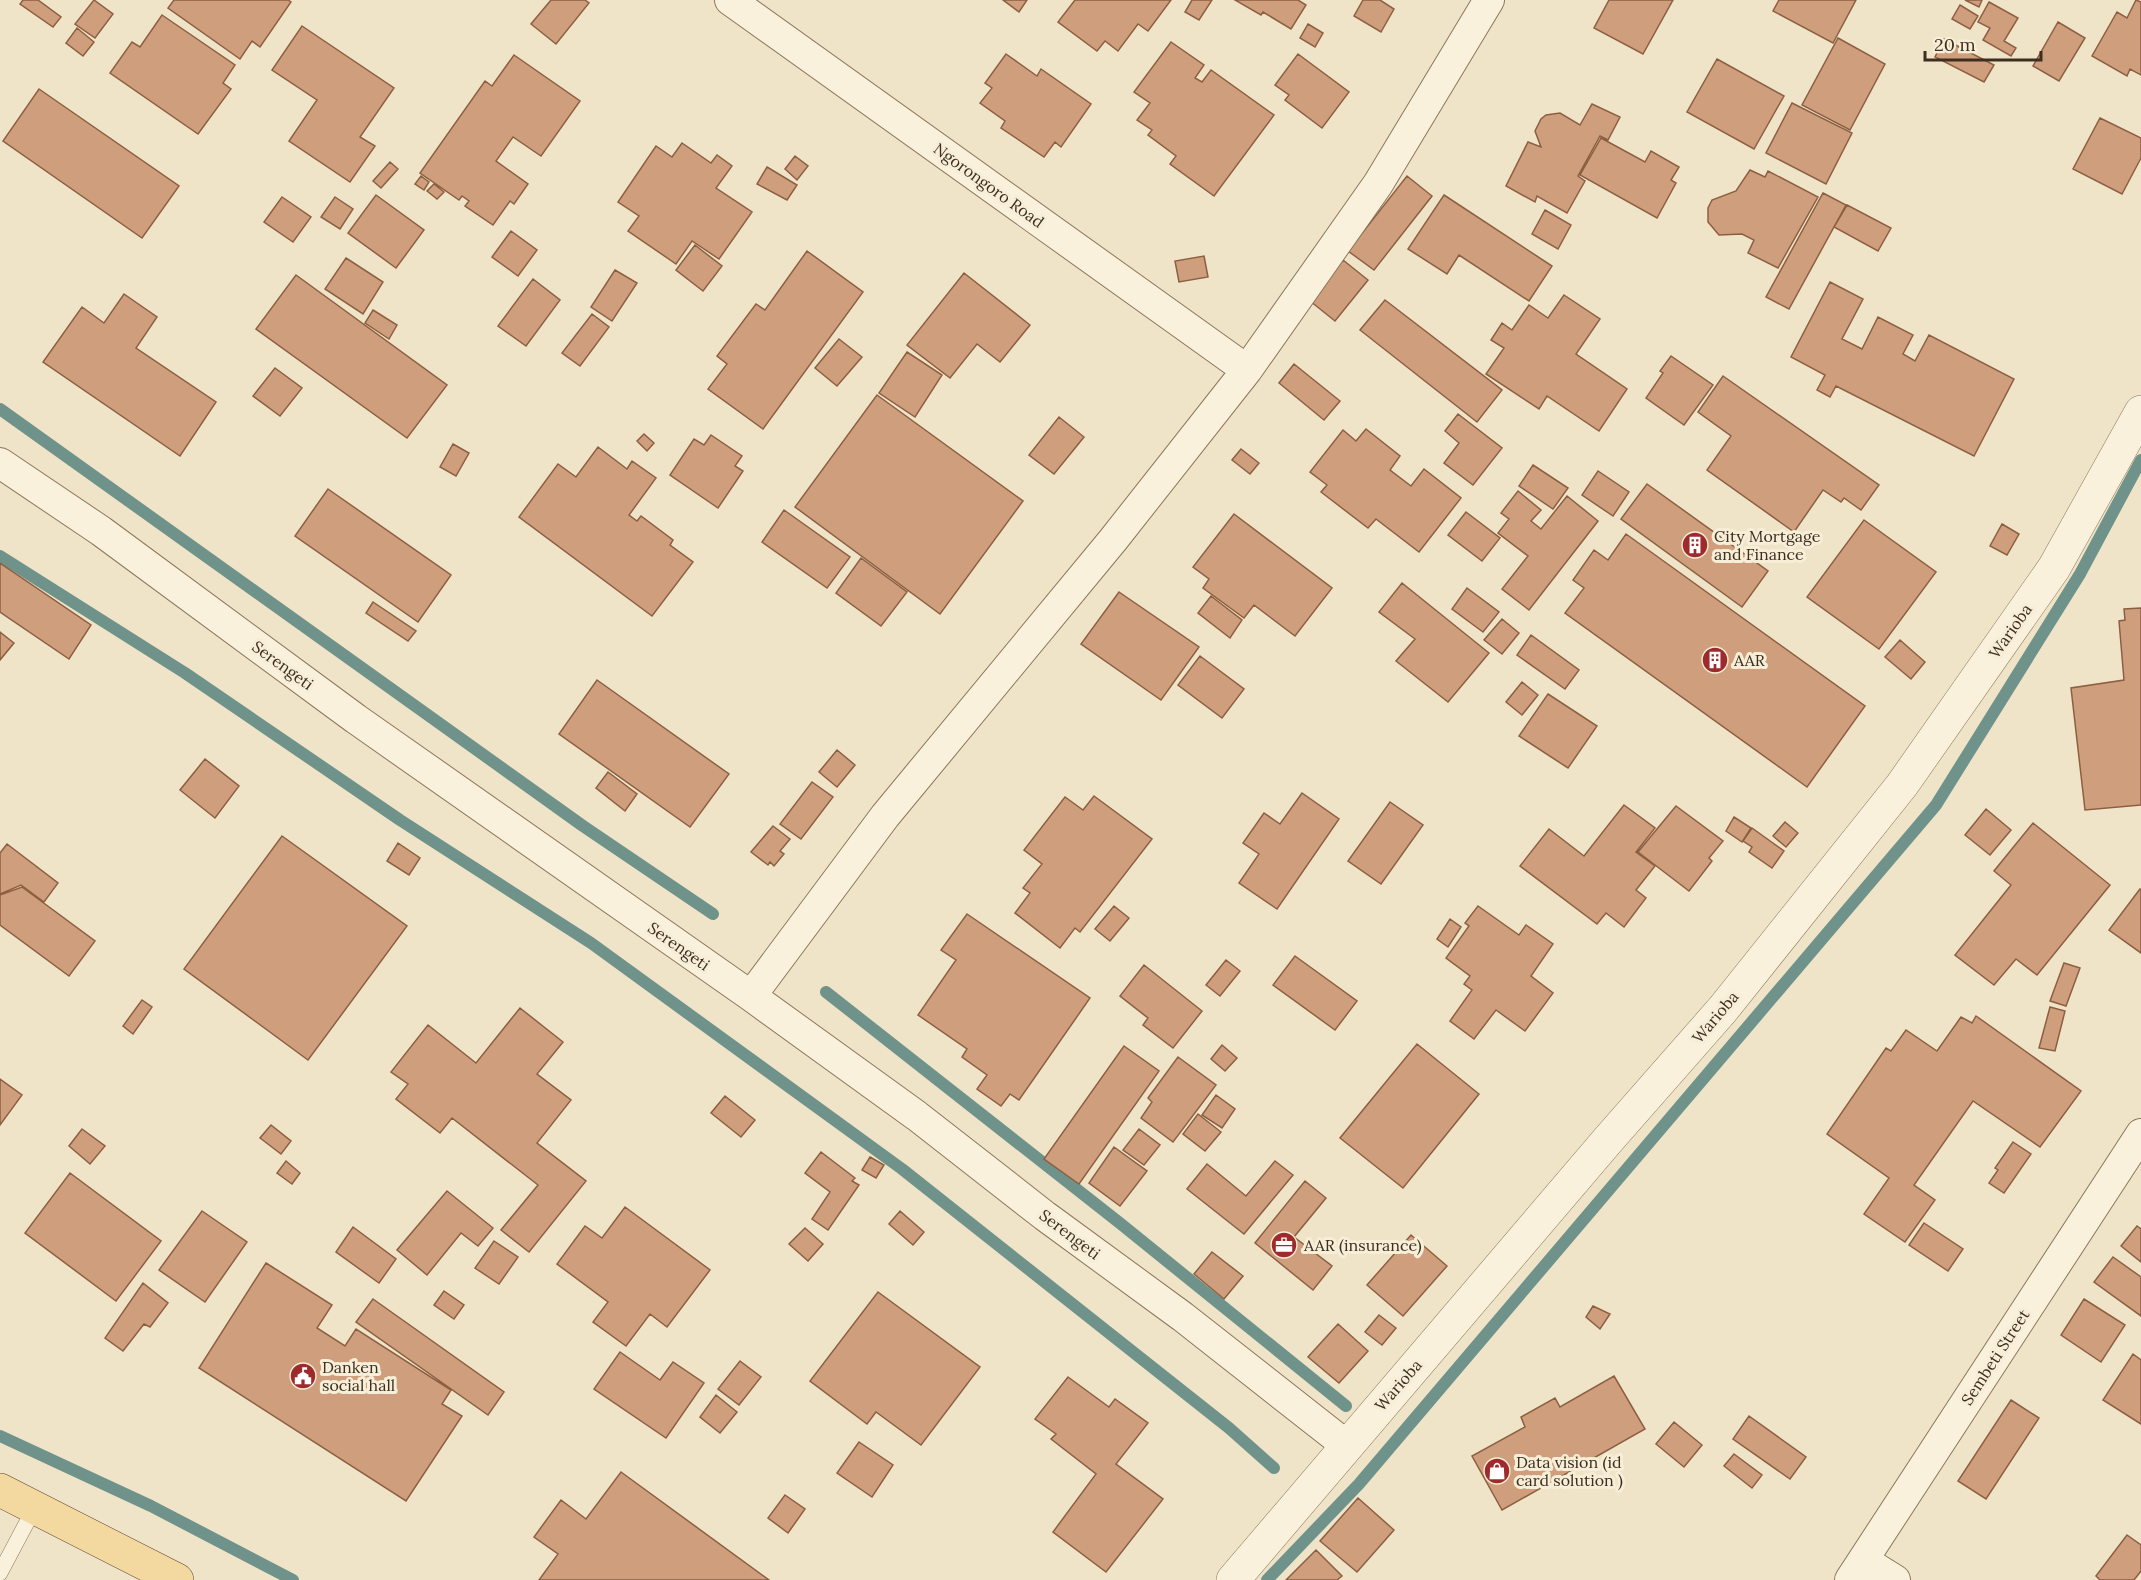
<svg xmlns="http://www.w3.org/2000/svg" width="2141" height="1580" viewBox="0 0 2141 1580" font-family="Lora,serif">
  <rect width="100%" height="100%" fill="#f0e4c8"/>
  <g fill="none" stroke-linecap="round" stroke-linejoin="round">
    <!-- stream -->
    <path stroke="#6f938a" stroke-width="12" d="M0,409l583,417 130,88
      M0,556l185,117 215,147 191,123 311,226 327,259 45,40
      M826,992l295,232 225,182
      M0,1436l151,70 142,74
      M1267,1580l92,-96 577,-679 144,-231 61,-114"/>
  </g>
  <!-- building -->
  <path fill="#cf9f7d" stroke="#8d5f41" stroke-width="1.5" d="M23,0h15l23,17 -8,10 -33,-23z
    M94,0l19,14 -18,24 -20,-14z
    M174,0h114l3,2 -31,45 -8,-6 -12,18 -72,-51z
    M551,0h34l4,3 -33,41 -25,-20z
    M1003,0h24l-8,12z
    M1075,0h96l-23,31 -10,-7 -20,27 -13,-10 -8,10 -39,-29z
    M1192,0h20l-13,20 -14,-8z
    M1235,0h63l8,5 -15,24 -28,-17 -2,3z
    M1363,0h17l14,9 -13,23 -27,-16z
    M1609,0h64l-30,54 -49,-26z
    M1779,0h77l-23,43 -60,-32z
    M1965,0h17l-3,7z
    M2136,0l5,2v73l-11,-6 -3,7 -35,-20 25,-44 10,6z
    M1989,2l29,16 -14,23 12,7 -5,8 -28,-16 7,-12 -12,-6z
    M1960,5l18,11 -8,13 -18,-10z
    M162,15l73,50 -12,18 8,6 -33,45 -88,-61 22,-31 8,5z
    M2058,22l27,16 -26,43 -26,-15z
    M1308,24l15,9 -8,14 -15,-9z
    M302,26l92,62 -34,49 15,9 -25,36 -61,-41 28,-41 -45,-30z
    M77,28l17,14 -11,14 -17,-13z
    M1838,38l47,26 -35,66 -48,-25z
    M1944,39l50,26 -10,17 -49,-25z
    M1171,42l33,23 -9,13 7,4 9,-12 63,45 -60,81 -44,-32 6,-8 -28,-21 4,-5 -15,-10 13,-17 -16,-11z
    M1006,54l31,22 4,-7 50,35 -30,43 -6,-5 -11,15 -43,-29 4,-7 -25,-18 12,-15 -7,-5z
    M1298,54l51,38 -27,36 -37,-28 4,-5 -14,-10z
    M514,55l66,46 -39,55 -28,-19 -17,24 32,23 -14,20 -4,-3 -17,24 -28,-19 4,-5 -7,-5 -3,4 -39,-27 65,-92 7,5z
    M1717,59l67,37 -30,53 -67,-37z
    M39,89l140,97 -37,52 -139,-97z
    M1792,103l60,30 -26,51 -60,-31z
    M1592,104l28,13 -12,23 -8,-4 -22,40 7,5 -18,32 -30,-17 -2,6 -29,-16 22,-44 13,5 -6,-16 6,-12 5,-4 14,-2 20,12z
    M2100,118l41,20v20l-19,36 -49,-25z
    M1601,138l44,24 6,-11 28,16 -8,13 5,3 -19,35 -77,-43z
    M682,143l29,20 6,-8 15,11 -16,22 36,24 -33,47 -27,-18 -16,23 -48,-33 11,-15 -21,-14 38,-56 16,11z
    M795,156l13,10 -11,14 -12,-11z
    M390,162l8,7 -17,19 -8,-7z
    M767,167l30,18 -10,15 -30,-16z
    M1750,170l15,7 3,-6 50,26 -40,71 -30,-15 6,-13 -12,-6 -23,1 -11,-13v-14l4,-8 24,-9z
    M421,176l8,6 -5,8 -9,-6z
    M1407,176l25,20 -58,74 -26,-19z
    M434,184l10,8 -7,7 -10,-8z
    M1823,193l23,12 -57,104 -23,-12z
    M376,195l48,35 -28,38 -48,-35z
    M1444,195l108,71 -23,35 -70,-46 -12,19 -39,-25z
    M282,197l29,20 -18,25 -29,-20z
    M335,197l18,12 -13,20 -19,-12z
    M1847,205l44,23 -13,23 -44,-24z
    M1545,210l26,15 -13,24 -26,-15z
    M511,231l26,19 -19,26 -26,-19z
    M695,245l27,21 -19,25 -27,-21z
    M807,251l56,41 -100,137 -55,-40 19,-25 -10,-8 39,-52 9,6z
    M1204,256l4,21 -29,5 -4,-21z
    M346,258l37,24 -20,32 -38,-25z
    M1343,260l25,20 -33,41 -25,-20z
    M615,270l22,13 -25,38 -21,-14z
    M964,273l66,52 -30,37 -23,-18 -27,34 -43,-33z
    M296,275l151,110 -40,53 -151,-109z
    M533,279l27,21 -34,46 -28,-20z
    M1830,282l33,17 -21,40 20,10 16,-32 35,18 -10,19 12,7 14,-26 85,44 -40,77 -138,-70 -6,11 -13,-7 8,-15 -34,-18z
    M124,294l33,23 -21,31 80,54 -36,54 -137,-94 39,-55 22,16z
    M1564,295l36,24 -24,35 51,35 -28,42 -52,-35 -8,13 -53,-35 18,-26 -13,-8 11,-17 10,7 17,-25 19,13z
    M1385,300l117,90 -25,32 -117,-92z
    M373,310l24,15 -8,14 -24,-16z
    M592,314l17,13 -29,39 -18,-13z
    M839,339l23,18 -25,29 -22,-18z
    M907,352l35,23 -27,42 -36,-24z
    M1671,356l42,29 -29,40 -38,-27 17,-25 -3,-2z
    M1294,364l46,37 -16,19 -45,-37z
    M275,368l27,20 -22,28 -27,-20z
    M1723,376l156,109 -18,25 -17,-12 -3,4 -18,-12 -29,42 -87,-62 24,-34 -33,-24z
    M877,395l146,106 -83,113 -145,-107z
    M1458,414l44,34 -29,37 -29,-22 15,-20 -14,-12z
    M1059,417l25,20 -30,37 -25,-19z
    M1366,429l34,27 -10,14 21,16 13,-17 37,29 -42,54 -43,-33 -8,9 -47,-36 6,-7 -17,-13 33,-42 13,11z
    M644,434l10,9 -7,8 -10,-10z
    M711,435l31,21 -7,10 8,5 -25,37 -48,-33 24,-36 10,6z
    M453,444l16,9 -13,23 -16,-9z
    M598,447l29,22 5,-8 24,17 -27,37 8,6 4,-5 32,24 -3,5 23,17 -41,54 -133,-99 39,-53 18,13z
    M1241,449l18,14 -9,11 -18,-14z
    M1533,465l35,23 -15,21 -34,-23z
    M1598,471l31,21 -16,24 -31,-21z
    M1647,484l121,87 -26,36 -121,-88z
    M328,489l123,86 -33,47 -123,-86z
    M1518,491l23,19 -10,11 10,8 26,-33 31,25 -69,89 -27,-21 26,-33 -30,-23 11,-14 -8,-6z
    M784,510l66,47 -23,31 -65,-46z
    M1466,512l34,26 -18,23 -34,-26z
    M1234,514l98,74 -37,48 -41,-31 -10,13 -41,-30 6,-9 -16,-12z
    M1864,520l72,52 -57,77 -72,-52z
    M2002,524l17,10 -12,21 -17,-9z
    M1626,534l239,172 -58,81 -242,-174 19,-25 -11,-8 21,-30 14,10z
    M861,558l46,34 -26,34 -45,-33z
    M0,563l91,62 -22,34 -69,-47z
    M1402,583l87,70 -41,49 -52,-41 19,-22 -36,-27z
    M1467,588l32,24 -16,20 -31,-23z
    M1119,592l80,55 -38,53 -80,-56z
    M1211,596l31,24 -12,18 -32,-25z
    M373,602l43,29 -8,10 -42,-28z
    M2141,608v197l-56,5 -14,-122 53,-8 -5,-59 6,-1 -1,-11z
    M1502,619l17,14 -17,21 -18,-14z
    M0,632l14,11 -14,17z
    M1531,635l48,35 -14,19 -48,-34z
    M1900,640l25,22 -14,17 -26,-22z
    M1200,656l44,33 -22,29 -44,-33z
    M597,680l132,94 -39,53 -131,-93z
    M1522,682l16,13 -16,20 -16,-13z
    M1548,694l49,32 -29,42 -49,-32z
    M837,750l18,15 -18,22 -18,-15z
    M205,759l34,27 -24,32 -35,-28z
    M608,772l29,22 -12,17 -29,-23z
    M812,782l21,15 -32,42 -21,-15z
    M1302,793l37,26 -62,90 -38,-26 20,-29 -16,-11 21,-30 16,11z
    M1094,796l58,43 -72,93 -5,-4 -15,20 -45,-35 15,-20 -7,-5 19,-24 -18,-14 41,-53 18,13z
    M1390,802l33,23 -42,59 -33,-23z
    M1624,805l31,23 -19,24 19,14 -19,24 10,8 -22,29 -18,-14 -9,11 -77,-58 29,-37 35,27z
    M1676,806l47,35 -14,17 3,3 -23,30 -51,-39z
    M1986,809l25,21 -21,25 -25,-20z
    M1734,817l17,11 -9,14 -16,-11z
    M1785,822l13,11 -12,14 -13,-11z
    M2033,823l77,62 -73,90 -21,-16 -22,26 -39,-30 56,-70 -17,-14z
    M773,826l17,13 -10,12 4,3 -10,12 -4,-4 -2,3 -17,-13z
    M1752,828l32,23 -12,17 -23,-16 3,-5 -9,-6z
    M282,836l125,90 -99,134 -124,-91z
    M398,843l22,15 -11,17 -22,-14z
    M7,844l51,39 -14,19 -23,-17 -21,9v-41z
    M22,887l73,54 -26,35 -69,-51v-30z
    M2140,889l1,1v63l-32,-23z
    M1114,906l15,12 -19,23 -15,-12z
    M1478,906l41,29 7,-10 27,19 -22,32 22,17 -28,38 -29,-21 -22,29 -24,-18 22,-31 -8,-6 6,-8 -24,-18 23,-32 -4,-3z
    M967,914l123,84 -71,102 -9,-6 -9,12 -24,-17 10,-14 -25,-18 5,-8 -49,-34 38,-55 -15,-10z
    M1450,919l11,8 -13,20 -11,-8z
    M1295,956l62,45 -22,29 -62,-45z
    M1226,960l14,11 -20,25 -14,-11z
    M2064,963l16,5 -14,38 -16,-5z
    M1144,965l58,46 -29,37 -30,-23 5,-7 -28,-22z
    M142,1000l10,7 -19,27 -10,-8z
    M2050,1007l15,4 -10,40 -16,-3z
    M520,1008l43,34 -26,32 34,26 -34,43 49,38 -57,71 -28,-22 37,-45 -86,-67 -12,15 -44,-34 12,-15 -17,-12 37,-47 48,38z
    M1976,1016l105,75 -41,56 -67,-46 -59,84 21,15 -30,42 -41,-28 25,-36 -62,-44 59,-86 5,3 15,-21 31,21 24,-34 11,6z
    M1417,1044l62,50 -76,94 -63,-50z
    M1222,1045l15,13 -12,13 -14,-12z
    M1124,1046l35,25 -80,113 -35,-25z
    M1178,1057l38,28 -43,57 -32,-24 11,-16 -4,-4z
    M0,1079l22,16 -22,30z
    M1216,1095l19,14 -13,19 -20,-13z
    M725,1096l30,24 -14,17 -30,-24z
    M1198,1114l23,18 -16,19 -22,-17z
    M271,1125l20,16 -10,13 -21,-16z
    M82,1129l23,17 -15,18 -21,-18z
    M1139,1129l21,16 -16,20 -21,-15z
    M2013,1142l18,12 -27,39 -15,-10 9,-13 -3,-2z
    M1114,1147l33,24 -27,35 -31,-23z
    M821,1152l34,26 -3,3 7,4 -31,45 -16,-11 18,-27 -25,-19z
    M870,1157l14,8 -8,13 -14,-8z
    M286,1161l14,12 -8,11 -15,-11z
    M1275,1161l18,14 -49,59 -57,-45 20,-25 39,32z
    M70,1173l91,68 -45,60 -91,-68z
    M1305,1181l21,17 -32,39 38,29 -19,24 -58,-47z
    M447,1191l46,37 -15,18 -17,-13 -34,42 -30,-25z
    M625,1207l85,63 -43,57 -17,-13 -24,32 -33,-24 15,-20 -51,-38 28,-38 17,12z
    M202,1211l45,31 -42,60 -46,-32z
    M900,1211l24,21 -11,13 -24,-21z
    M1924,1223l39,26 -15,22 -39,-26z
    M2137,1226l4,3v33l-20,-16z
    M353,1227l43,32 -17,24 -43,-31z
    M805,1228l18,16 -15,17 -19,-17z
    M1411,1235l36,31 -44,50 -36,-31z
    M494,1241l24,16 -19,27 -24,-16z
    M1212,1252l31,24 -19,23 -30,-25z
    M2113,1257l28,20v39l-47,-34z
    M266,1263l66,42 -15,23 28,18 11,-17 95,61 -9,14 20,12 -56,85 -207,-133z
    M143,1283l25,20 -18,24 -6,-3 -21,27 -18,-13z
    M444,1291l20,14 -10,14 -20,-14z
    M878,1292l102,75 -59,78 -45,-33 -9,12 -57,-43z
    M373,1299l131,93 -16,23 -132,-93z
    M2084,1299l41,26 -24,37 -40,-27z
    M1593,1306l17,8 -10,15 -14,-12z
    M1379,1315l17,13 -14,17 -17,-13z
    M1338,1324l30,27 -29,32 -31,-26z
    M620,1352l40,28 13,-18 31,21 -38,55 -72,-49z
    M2133,1354l8,6v64l-38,-24z
    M740,1361l21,16 -22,28 -21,-16z
    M1614,1376l31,53 -143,81 -30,-54 53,-29 -4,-10 34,-19 5,9z
    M1068,1377l41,30 6,-8 33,24 -32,41 47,35 -57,73 -53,-40 43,-58 -45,-35 5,-5 -21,-15z
    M716,1395l21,17 -17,21 -20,-16z
    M2011,1400l28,18 -53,81 -28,-18z
    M1749,1416l57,41 -16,22 -57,-40z
    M1674,1422l28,23 -18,22 -28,-23z
    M859,1442l34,23 -21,32 -35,-24z
    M1734,1454l28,21 -10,13 -28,-22z
    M621,1472l148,108h-230l19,-26 -24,-17 27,-37 25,19z
    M785,1495l20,14 -17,24 -20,-15z
    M1358,1498l36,32 -37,42 -37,-31z
    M2127,1535l14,10v26l-7,9h-34l-4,-4z
    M1316,1550l26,26 -5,4h-51z"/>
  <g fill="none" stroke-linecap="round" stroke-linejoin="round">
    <defs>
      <path id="service" d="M0,1573l35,-66"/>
      <path id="minor" d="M730,0l517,370
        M0,463l101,68 255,188 395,277 166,120 128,100 138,101 163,128
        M751,996l134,-180 228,-276 134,-170 131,-186 111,-184
        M1863,1560l32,20
        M1850,1580l291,-446"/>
      <path id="tertiary" d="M1233,1580l375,-440 115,-131 179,-224 152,-217 87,-156"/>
      <path id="primary" d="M0,1490l177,90"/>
    </defs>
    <!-- service casing -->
    <use href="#service" stroke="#8d765c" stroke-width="16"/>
    <!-- minor casing -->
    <use href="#minor" stroke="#8d765c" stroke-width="32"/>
    <!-- tertiary casing -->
    <use href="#tertiary" stroke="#8d765c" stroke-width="34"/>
    <!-- primary casing -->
    <use href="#primary" stroke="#5b4430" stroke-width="34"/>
    <!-- service -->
    <use href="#service" stroke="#faf1dc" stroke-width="15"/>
    <!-- minor -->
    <use href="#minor" stroke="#faf1dc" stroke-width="30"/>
    <!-- tertiary -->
    <use href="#tertiary" stroke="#faf1dc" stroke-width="33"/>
    <!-- primary -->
    <use href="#primary" stroke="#f3d9a0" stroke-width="33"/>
  </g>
  <!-- icons -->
  <defs>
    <symbol id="building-disc" viewBox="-11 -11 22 22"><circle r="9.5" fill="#9e2a2b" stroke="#f7eed8"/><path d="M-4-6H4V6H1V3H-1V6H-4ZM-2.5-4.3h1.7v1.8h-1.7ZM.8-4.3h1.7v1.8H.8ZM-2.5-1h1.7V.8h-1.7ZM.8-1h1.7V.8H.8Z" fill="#fff"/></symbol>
    <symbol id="office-disc" viewBox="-11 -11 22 22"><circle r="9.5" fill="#9e2a2b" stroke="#f7eed8"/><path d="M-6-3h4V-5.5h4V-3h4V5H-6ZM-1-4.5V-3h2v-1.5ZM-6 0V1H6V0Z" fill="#fff"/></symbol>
    <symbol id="civic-disc" viewBox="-11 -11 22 22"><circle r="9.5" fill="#9e2a2b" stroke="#f7eed8"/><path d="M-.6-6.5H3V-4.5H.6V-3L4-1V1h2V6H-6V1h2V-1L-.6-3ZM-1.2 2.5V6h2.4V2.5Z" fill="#fff"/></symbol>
    <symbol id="shop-disc" viewBox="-11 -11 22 22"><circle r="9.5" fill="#9e2a2b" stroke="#f7eed8"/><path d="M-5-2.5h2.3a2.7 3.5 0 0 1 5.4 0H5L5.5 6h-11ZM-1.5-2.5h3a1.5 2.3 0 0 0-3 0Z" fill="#fff"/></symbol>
  </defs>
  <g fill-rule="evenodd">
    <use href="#building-disc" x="1680" y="530" width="30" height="30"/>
    <use href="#building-disc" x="1700" y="645" width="30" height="30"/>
    <use href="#office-disc" x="1269" y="1230" width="30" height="30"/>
    <use href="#civic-disc" x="288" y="1361" width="30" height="30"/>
    <use href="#shop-disc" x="1482" y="1456" width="30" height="30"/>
  </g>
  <g text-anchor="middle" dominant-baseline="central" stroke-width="6" stroke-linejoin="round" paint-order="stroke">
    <!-- street labels -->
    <g font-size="16" fill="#3d2e20" stroke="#f7eed8">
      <text transform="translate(989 185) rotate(36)">Ngorongoro Road</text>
      <text transform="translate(2010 631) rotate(-55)">Warioba</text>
      <text transform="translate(283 665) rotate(36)">Serengeti</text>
      <text transform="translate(679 946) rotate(35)">Serengeti</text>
      <text transform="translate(1715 1017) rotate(-50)">Warioba</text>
      <text transform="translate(1070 1234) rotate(37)">Serengeti</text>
      <text transform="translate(1995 1357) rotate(-57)">Sembeti Street</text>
      <text transform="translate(1398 1385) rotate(-49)">Warioba</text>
    </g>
    <!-- poi labels -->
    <g font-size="16" fill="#3d2e20" stroke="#f7eed8" text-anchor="start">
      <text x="1714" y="536">City Mortgage<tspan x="1714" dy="18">and Finance</tspan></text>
      <text x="1734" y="660">AAR</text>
      <text x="1304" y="1245">AAR (insurance)</text>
      <text x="322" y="1367">Danken<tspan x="322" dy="18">social hall</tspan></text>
      <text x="1516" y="1462">Data vision (id<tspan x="1516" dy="18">card solution )</tspan></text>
    </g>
  </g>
  <!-- scale -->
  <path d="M1925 51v9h116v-9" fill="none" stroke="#3d2e20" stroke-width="3"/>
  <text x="1934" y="51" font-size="18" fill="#3d2e20" stroke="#f7eed8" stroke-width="4.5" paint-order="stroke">20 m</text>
</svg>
